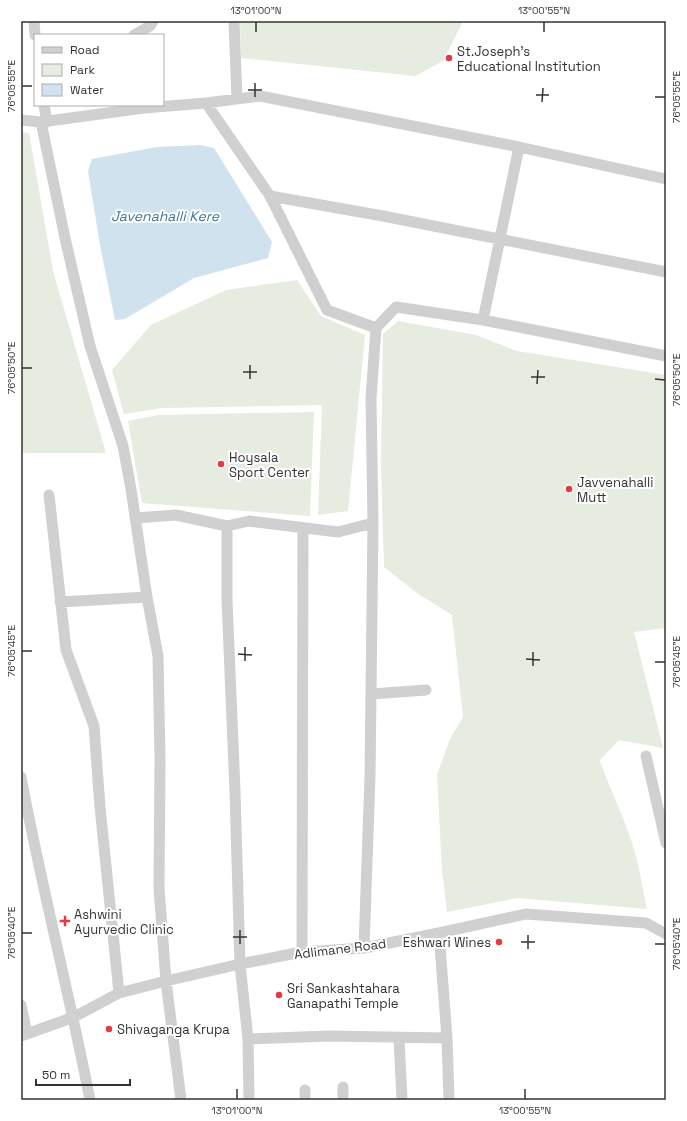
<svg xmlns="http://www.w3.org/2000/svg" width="687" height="1121" viewBox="0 0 687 1121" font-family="'Space Grotesk',sans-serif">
  <rect width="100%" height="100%" fill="#fff"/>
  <!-- green -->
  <path fill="#e6ecdf" d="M240,21h223l-20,40 -28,15 -174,-18z
    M21,132l8,1 24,138 53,182h-85z
    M297,280l24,36 44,19 -17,176 -30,4 4,-110 -160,3 -38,6 -12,-44 39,-45 75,-35z
    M398,321l78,14 41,16 149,24v253l-32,4 29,116 -44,-8 -19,20c9,28 23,54 32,83 7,21 10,44 15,66l-130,-11 -70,14 -5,-42 -5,-95 13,-36 13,-22 -11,-102 -35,-22 -33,-26 -3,-103 2,-130z
    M314,412l-4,104 -168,-13 -14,-82 30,-6z"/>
  <!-- water -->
  <path fill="#cfe2ee" d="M200,145l14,3 58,94 -4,16 -74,20 -69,41 -10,1 -15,-75 -12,-74 4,-12 65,-12z"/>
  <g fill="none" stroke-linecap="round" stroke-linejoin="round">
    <!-- minor -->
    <path stroke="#d0d0d0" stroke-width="11" d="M34,21l1,14
      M234,21l3,78
      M134,35l16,-9 3,-5
      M206,103l64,93 113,20 283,56
      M44,105l3,17
      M21,120l20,2 24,116 25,108 33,100 8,43 16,108 11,59 2,103 -1,129 7,93 15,119
      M41,122l103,-14 62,-5 54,-7 259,51 -36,173
      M519,147l147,32
      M270,196l57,114 49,18
      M49,495l17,155 28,76 6,81 19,186
      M135,518l41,-3 51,11
      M60,602l87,-5
      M372,694l54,-4
      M646,756l20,87
      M21,777c20,108 48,215 69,323
      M439,933l8,105
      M364,948l6,-172 3,-253
      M302,952l1,-424
      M21,1005l6,29
      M21,1036l53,-19 45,-24 47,-12 74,-17 62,-12 62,-4 75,-15 87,-19 120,9 20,11
      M399,1038l3,62
      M248,1039l81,-3 118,2 2,62
      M343,1087v13
      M249,1100l-1,-61 -8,-75 -5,-173 -8,-191v-74l22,-5 89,11 35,-9 -2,-125 5,-70 20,-21 87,13 183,36
      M305,1100v-10"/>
  </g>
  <!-- ticks -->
  <path fill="none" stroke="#333" stroke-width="1.5" d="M256,32v-10M544,32v-10M22,86h10M248,90h14M536,95h13M255,97v-14M655,97h10M542,102l1,-14M22,368h10M243,372h14M531,377h14M250,379v-14M655,379l10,1M537,384l1,-14M22,651h10M238,654l14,1M526,659l14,1M245,661v-14M655,662h10M533,666v-14M22,933h10M233,937h14M521,942h14M240,944v-14M655,944h10M528,949v-14M237,1099v-10M525,1099v-10"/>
  <!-- markers -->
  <g fill="#e63946" stroke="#fff" stroke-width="1.5">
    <circle cx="449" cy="58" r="4"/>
    <circle cx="221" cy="464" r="4"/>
    <circle cx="569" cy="489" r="4"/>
    <path d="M63 915h4v4h4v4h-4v4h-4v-4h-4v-4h4z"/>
    <circle cx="499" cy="942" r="4"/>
    <circle cx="279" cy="995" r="4"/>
    <circle cx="109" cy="1029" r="4"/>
  </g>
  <g text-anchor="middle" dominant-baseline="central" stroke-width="4" stroke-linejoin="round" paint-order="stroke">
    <!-- poi labels -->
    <g font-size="13" fill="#333" stroke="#fff" text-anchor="start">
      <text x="457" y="51">St.Joseph's<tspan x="457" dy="15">Educational Institution</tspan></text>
      <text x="229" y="457">Hoysala<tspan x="229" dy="15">Sport Center</tspan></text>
      <text x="577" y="482">Javvenahalli<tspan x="577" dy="15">Mutt</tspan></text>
      <text x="74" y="914">Ashwini<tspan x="74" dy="15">Ayurvedic Clinic</tspan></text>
      <text x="491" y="942" text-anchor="end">Eshwari Wines</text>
      <text x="287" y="988">Sri Sankashtahara<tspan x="287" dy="15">Ganapathi Temple</tspan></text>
      <text x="117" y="1029">Shivaganga Krupa</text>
    </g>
    <!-- street labels -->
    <g font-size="13" fill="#333" stroke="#fff">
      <text transform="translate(340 949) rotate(-7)">Adlimane Road</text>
    </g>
    <!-- water labels -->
    <g font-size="14" font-style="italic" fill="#3f7597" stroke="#fff">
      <text x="165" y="216">Javenahalli Kere</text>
    </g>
  </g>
  <!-- border -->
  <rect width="687" height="1121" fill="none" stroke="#ffffff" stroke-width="44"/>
  <!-- legend -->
  <rect x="34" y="34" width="130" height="72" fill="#ffffff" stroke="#adadad"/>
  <rect x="42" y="47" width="20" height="6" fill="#d0d0d0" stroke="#adadad"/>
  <text x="70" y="54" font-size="12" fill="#333333">Road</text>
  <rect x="42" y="64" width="20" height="12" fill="#e6ecdf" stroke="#adadad"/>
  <text x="70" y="74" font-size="12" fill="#333333">Park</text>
  <rect x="42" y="84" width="20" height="12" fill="#cfe2ee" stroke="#adadad"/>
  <text x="70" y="94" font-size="12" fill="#333333">Water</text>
  <!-- scale -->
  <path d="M36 1079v6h94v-6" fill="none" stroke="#333333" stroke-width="2"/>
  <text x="42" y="1079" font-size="12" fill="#333333" stroke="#ffffff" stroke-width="3" paint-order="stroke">50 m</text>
  <rect x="22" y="22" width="643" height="1077" fill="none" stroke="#333" stroke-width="1.5"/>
  <g font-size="10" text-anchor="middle" fill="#333">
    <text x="256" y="14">13°01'00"N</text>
    <text x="544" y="14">13°00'55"N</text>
    <text transform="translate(11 86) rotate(-90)" y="4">76°05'55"E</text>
    <text transform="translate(676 97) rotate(-90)" y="4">76°05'55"E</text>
    <text transform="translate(11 368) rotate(-90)" y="4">76°05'50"E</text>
    <text transform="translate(676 380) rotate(-90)" y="4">76°05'50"E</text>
    <text transform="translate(11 651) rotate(-90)" y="4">76°05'45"E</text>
    <text transform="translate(676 662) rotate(-90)" y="4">76°05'45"E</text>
    <text transform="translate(11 933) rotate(-90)" y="4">76°05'40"E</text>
    <text transform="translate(676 944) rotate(-90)" y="4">76°05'40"E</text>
    <text x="237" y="1114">13°01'00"N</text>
    <text x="525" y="1114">13°00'55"N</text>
  </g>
</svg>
